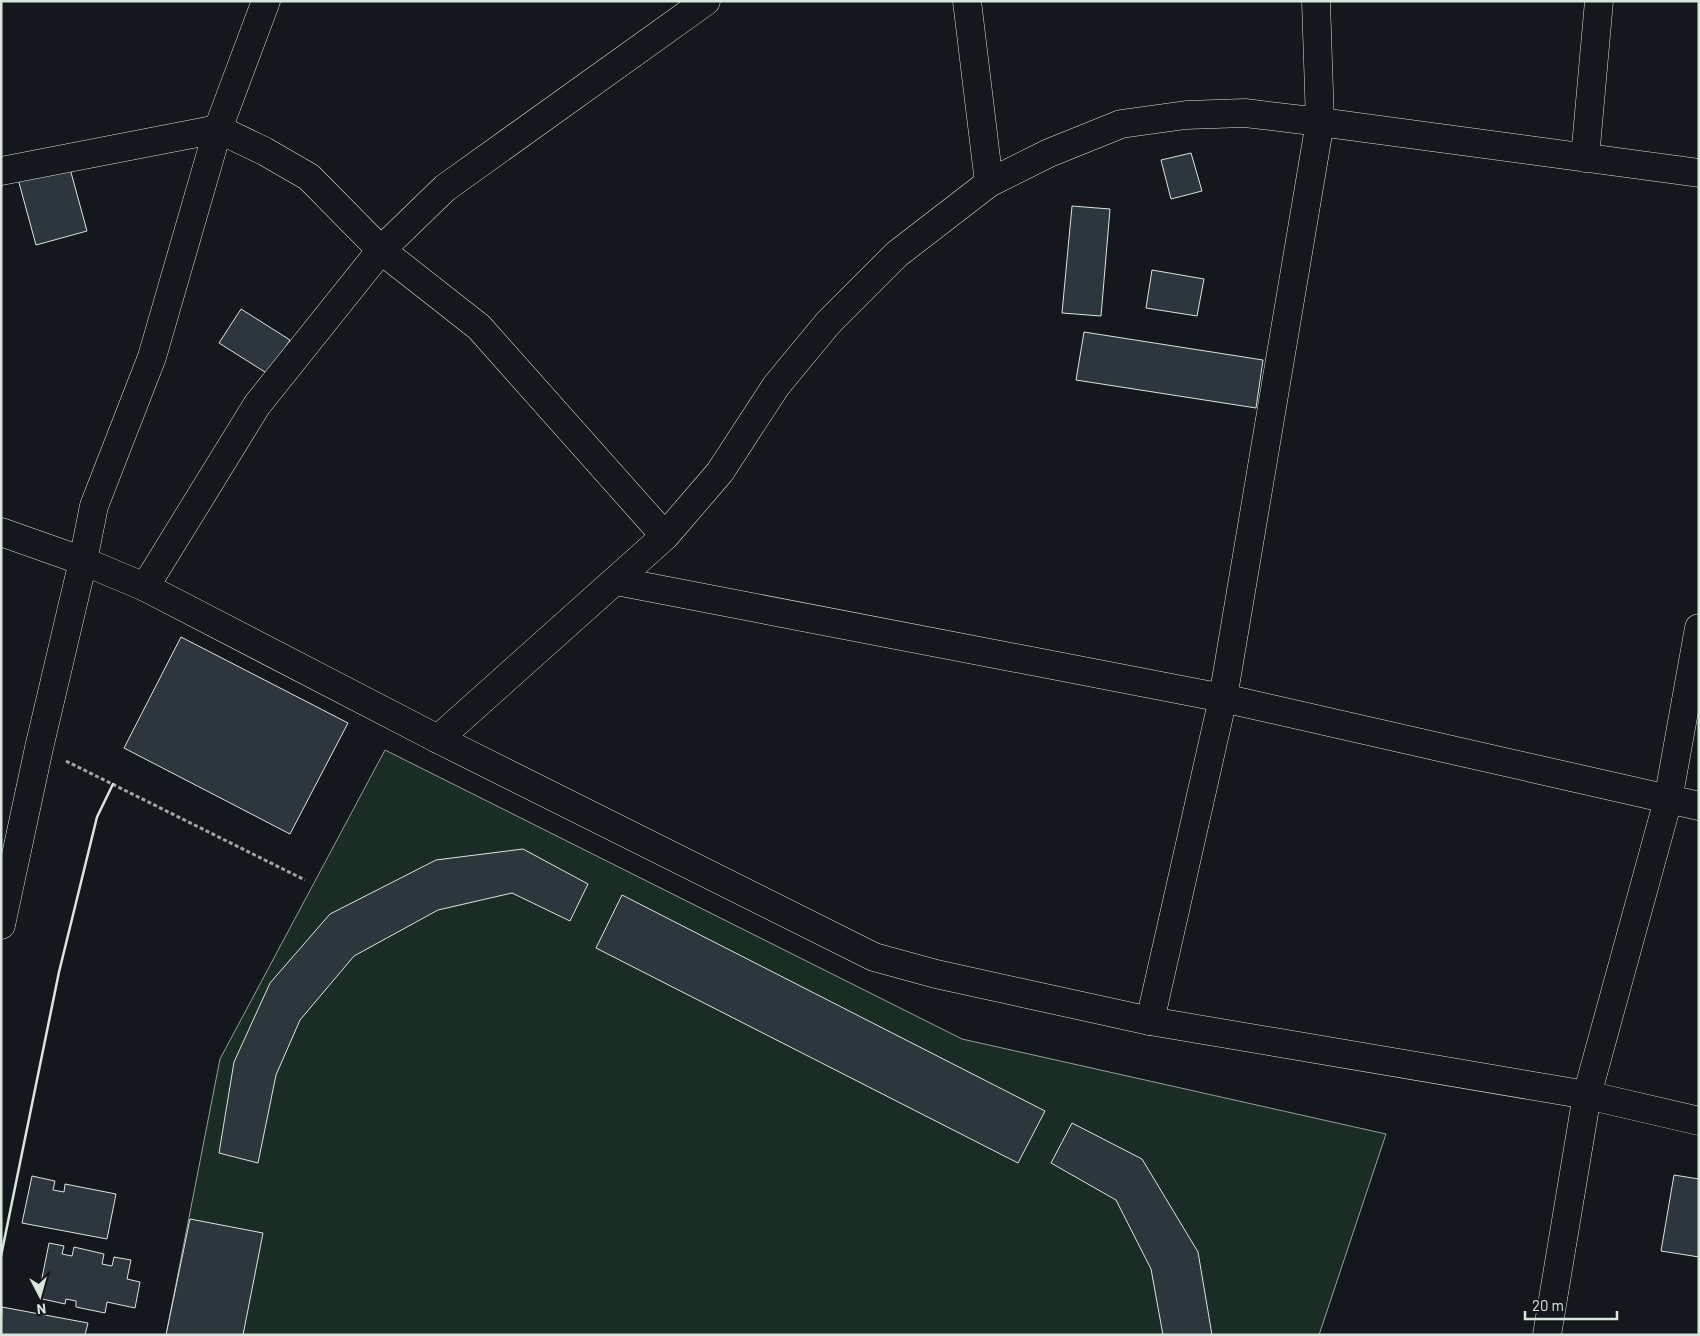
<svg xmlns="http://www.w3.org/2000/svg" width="1700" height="1336" viewBox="0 0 1700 1336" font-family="Barlow,sans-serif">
  <rect width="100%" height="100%" fill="#14181c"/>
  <!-- green -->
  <path fill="#1a2d24" stroke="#939e99" d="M385,750l577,289 424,95 -67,201h-1153l54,-276z"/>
  <!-- building -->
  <path fill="#2c363c" stroke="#d8e6dc" d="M1191,153l11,38 -31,8 -10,-39z
    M69,165l18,66 -51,14 -18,-66z
    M1072,206l38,3 -9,107 -39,-3z
    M1152,270l52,9 -7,37 -51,-8z
    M241,309l49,31 -22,34 -49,-31z
    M1084,332l179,28 -7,48 -180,-28z
    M181,637l167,86 -58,111 -166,-86z
    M523,849l65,35 -18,37 -58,-28 -74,17 -84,46 -54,64 -24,55 -18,88 -39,-10 15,-91 36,-79 60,-69 106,-54z
    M622,895l423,216 -27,52 -422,-215z
    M1072,1123l70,36 56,93 14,83h-49l-12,-66 -35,-69 -65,-37z
    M1674,1175l25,4v78l-38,-6z
    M32,1176l23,5 -2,9 11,2 1,-8 51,10 -9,45 -85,-16z
    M190,1219l73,14 -20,102h-77z
    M49,1243l15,3 -2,8 10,2 2,-9 30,7 -2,10 10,2 2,-9 17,3 -4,19 13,3 -5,26 -28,-6 -2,11 -29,-6v-6l-10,-2 -1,5 -27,-6z
    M2,1307l86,16 -3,12h-84z"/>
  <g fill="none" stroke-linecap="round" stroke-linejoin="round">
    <defs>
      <path id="street" d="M967,1l22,182
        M1585,158l14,-157
        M1,171l217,-42 46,22 45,26 72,73 64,-62 261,-187
        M83,561l11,-55 58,-149 66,-228 48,-128
        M616,581l607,117 476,108
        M145,587l112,-182 124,-155 98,77 186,209
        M438,739l227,-203 55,-64 56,-86 52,-63 69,-69 92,-71 60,-30 72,-29 65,-9 59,-2 75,9 379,51
        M1150,1021l73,-323 97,-576 -4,-121"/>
      <path id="secondary" d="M1,532l82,29 62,26 293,152 436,218 62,17 214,47 437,74 112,26
        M1,925l38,-177 44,-187
        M1547,1335l40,-240 81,-295 31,-172"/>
    </defs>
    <!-- street casing -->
    <use href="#street" stroke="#d8e6dc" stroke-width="29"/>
    <!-- secondary casing -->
    <use href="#secondary" stroke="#d8e6dc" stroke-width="29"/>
    <!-- path -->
    <path stroke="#9da8a2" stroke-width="3" stroke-dasharray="4 2.5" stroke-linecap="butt" d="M66,761l239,119"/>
    <!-- street -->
    <use href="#street" stroke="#14181c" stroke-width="28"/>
    <!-- secondary -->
    <use href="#secondary" stroke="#14181c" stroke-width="28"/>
    <!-- wall -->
    <path stroke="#d8e6dc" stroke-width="2.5" d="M1,1256l58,-284 38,-155 16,-33"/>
  </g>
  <!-- border -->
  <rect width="1700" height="1336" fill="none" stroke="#d8e6dc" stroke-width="5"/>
  <!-- north arrow -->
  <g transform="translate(40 1296) rotate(174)" stroke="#14181c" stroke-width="4" paint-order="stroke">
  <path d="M0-4L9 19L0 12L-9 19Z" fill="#d8e6dc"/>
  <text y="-8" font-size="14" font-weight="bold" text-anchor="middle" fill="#d8e6dc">N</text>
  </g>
  <!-- scale -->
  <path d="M1525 1311v8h92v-8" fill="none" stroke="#d8e6dc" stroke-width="2.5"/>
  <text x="1532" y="1311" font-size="15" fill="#d8e6dc" stroke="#14181c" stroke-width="4" paint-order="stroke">20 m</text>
</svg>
